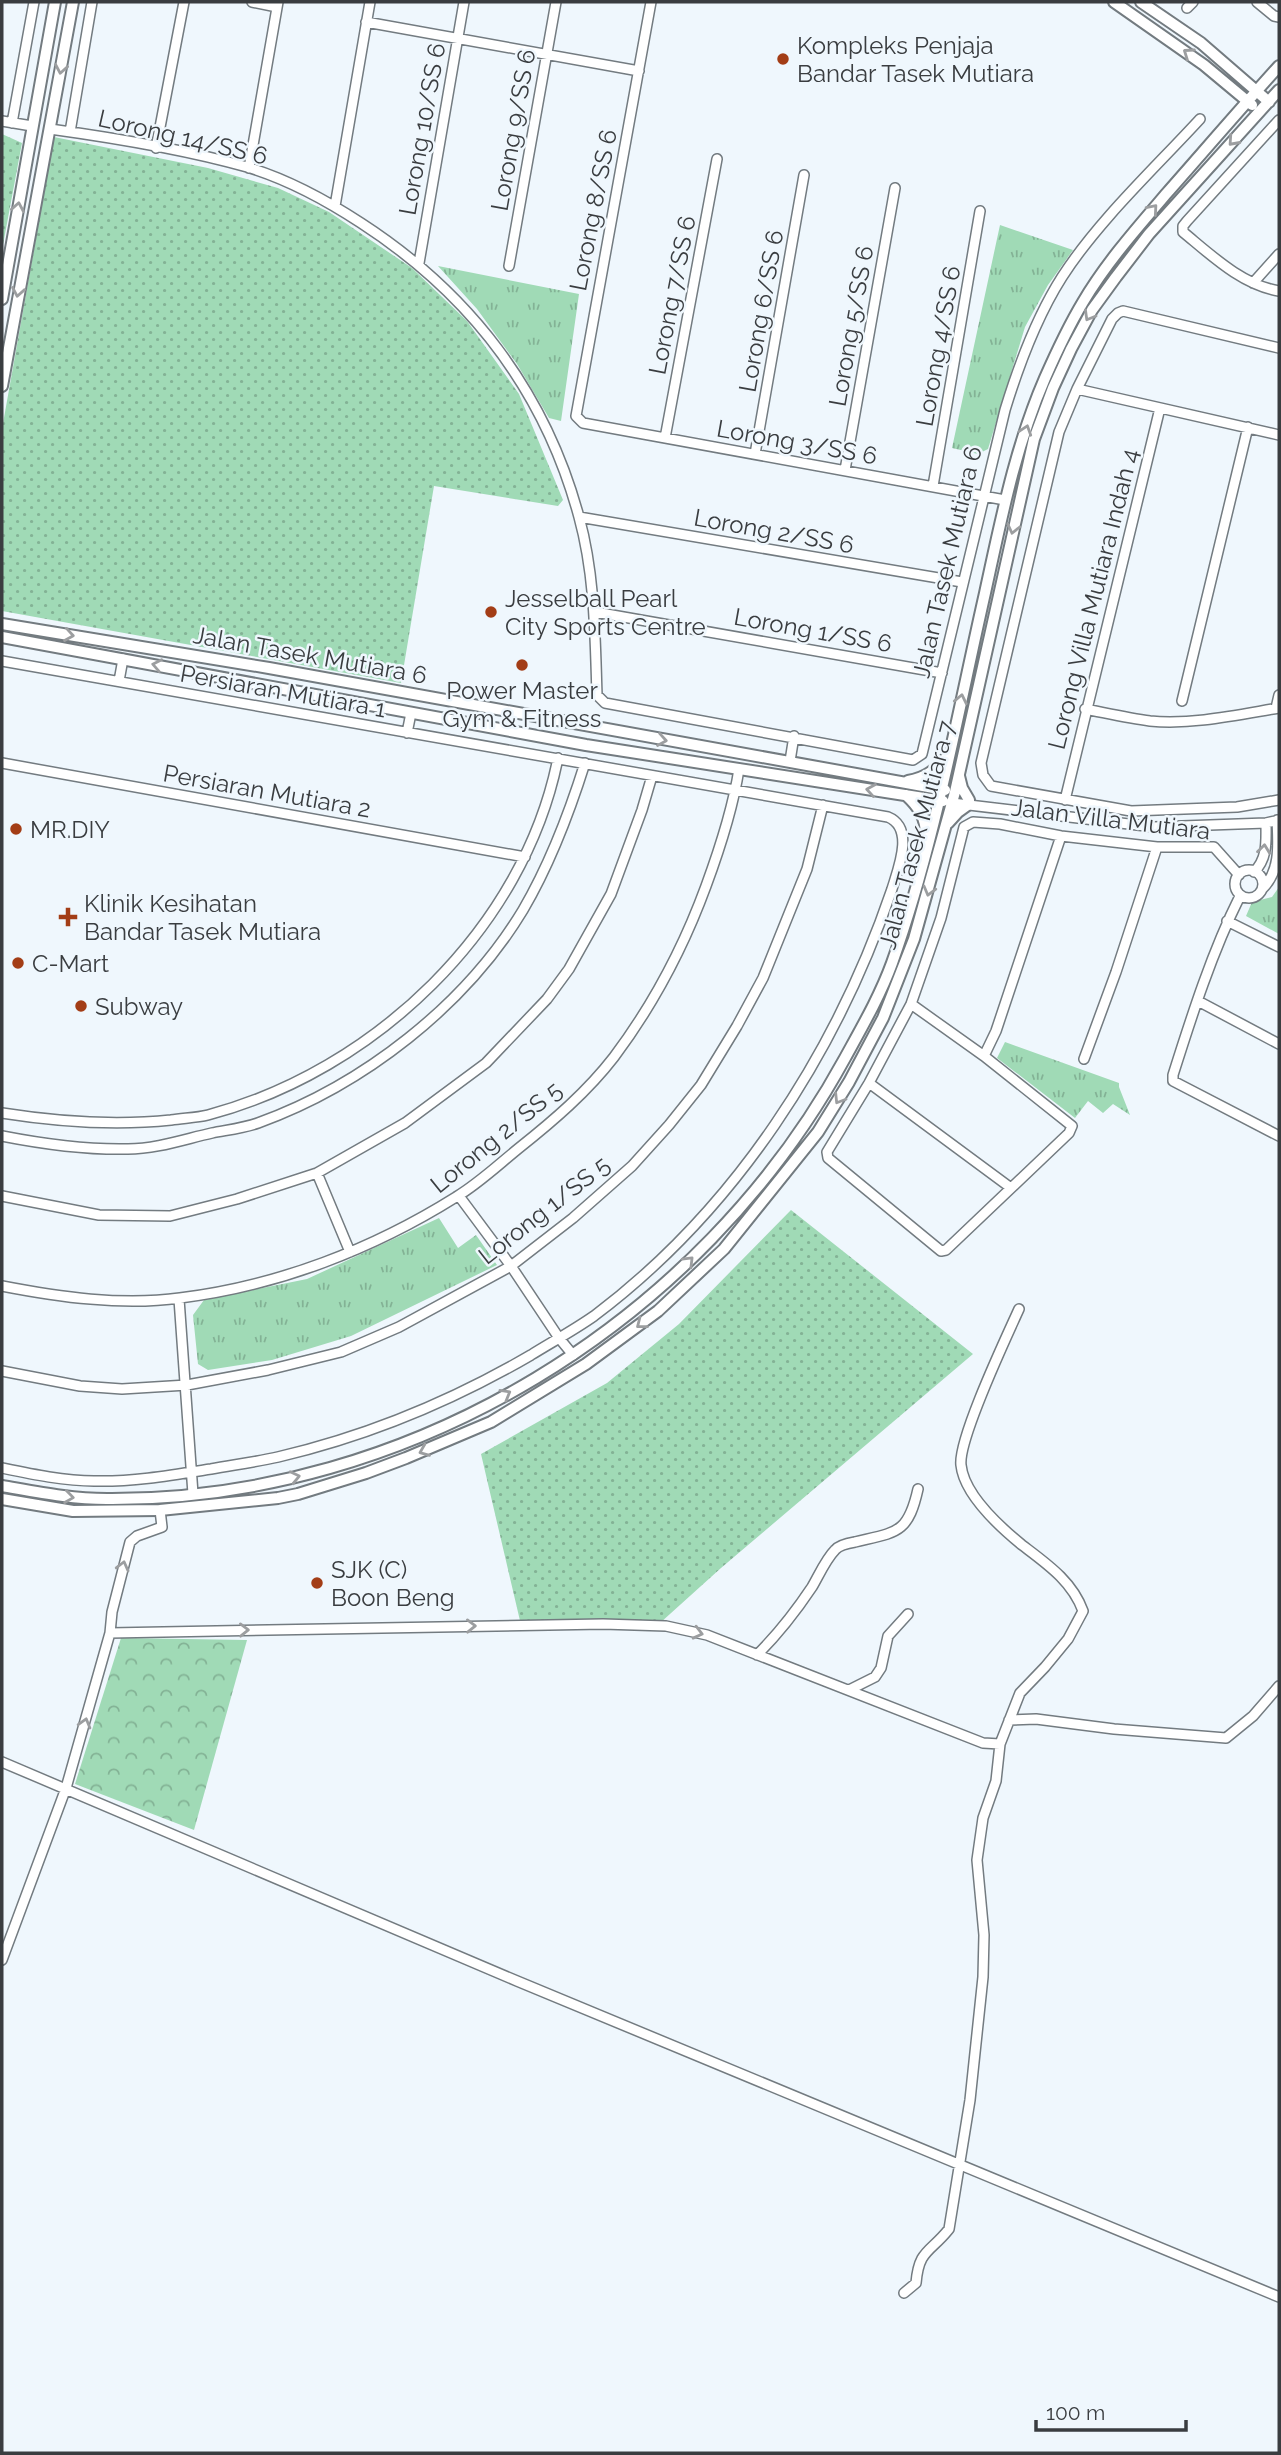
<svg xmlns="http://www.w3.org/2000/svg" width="1281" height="2455" viewBox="0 0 1281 2455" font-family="Raleway,sans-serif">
  <defs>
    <pattern id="grass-dots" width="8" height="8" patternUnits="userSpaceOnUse" patternTransform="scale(1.75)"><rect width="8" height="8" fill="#a0dab6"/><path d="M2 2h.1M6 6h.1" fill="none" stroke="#83b295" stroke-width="1.8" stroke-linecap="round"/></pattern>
    <pattern id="forest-crowns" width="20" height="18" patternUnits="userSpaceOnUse" patternTransform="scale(1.75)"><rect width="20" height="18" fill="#a0dab6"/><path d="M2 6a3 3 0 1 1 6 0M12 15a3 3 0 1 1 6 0" fill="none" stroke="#83b295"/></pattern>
    <pattern id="park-tufts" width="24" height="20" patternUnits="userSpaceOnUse" patternTransform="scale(1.75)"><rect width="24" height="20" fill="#a0dab6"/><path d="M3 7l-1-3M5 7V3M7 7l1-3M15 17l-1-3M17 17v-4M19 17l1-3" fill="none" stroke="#83b295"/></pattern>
  </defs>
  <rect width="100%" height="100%" fill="#eff7fd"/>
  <!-- grass -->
  <path fill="url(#grass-dots)" d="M2,134l20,9 -20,107z
    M54,137l154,31 70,20 51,24 83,56 55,53 52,73 44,106 -5,6 -124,-20 -33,197 -399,-72v-182z
    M791,1210l182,144 -252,214 -61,55 -139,2 -40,-171 126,-71 72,-59z"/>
  <!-- forest -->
  <path fill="url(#forest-crowns)" d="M121,1638l126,2 -53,190 -119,-46z"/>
  <!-- park -->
  <path fill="url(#park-tufts)" d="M1000,225l73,25 -25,35 -23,42 -37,122 -10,5 -26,-6z
    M438,266l141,28 -18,127 -12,-3 -32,-54 -40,-55z
    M1279,887v47l-33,-18 6,-14 20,-5z
    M1005,1042l114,41v4l11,28 -17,-11 -10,9 -15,-12 -13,17 -78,-60z
    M439,1218l19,30 18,-13 21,30 -146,71 -79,24 -64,10 -10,-6 -5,-49 11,-15 103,-21z"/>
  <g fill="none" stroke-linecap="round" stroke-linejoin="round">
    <defs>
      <path id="minor" d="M252,2l25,5
        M651,2l-75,414 7,7 422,77
        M1257,2l17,14 5,1
        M1187,8l6,-6
        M366,22l273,49
        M1279,120l-92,101 -4,5v6c28,23 59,53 96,59
        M2,121l30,5
        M12,123l22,-121
        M50,129c65,9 134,20 197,38 40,12 79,33 114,56 108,70 184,168 218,294 16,58 16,118 18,178l8,8 308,57 9,-6 83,-344c14,-46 31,-92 57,-133 36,-56 93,-109 138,-158
        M70,132l22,-130
        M156,148l28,-146
        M249,168l29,-166
        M335,206l35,-204
        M419,263l45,-261
        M509,266l47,-264
        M1253,283l26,-29
        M1279,348l-156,-37 -5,2 -6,6 -35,70 -18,43 -78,331 2,12 8,11 140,25 106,-4 42,-7
        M1077,389l202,46
        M665,438l52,-279
        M755,454l49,-279
        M845,470l50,-282
        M933,486l47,-275
        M579,517l383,65
        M595,612l347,61
        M2,661l886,156c27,11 10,52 4,72 -56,165 -157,321 -298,427 -20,14 -42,26 -63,39 -79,46 -163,81 -253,102 -22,5 -45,8 -67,12 -38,6 -78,13 -117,12 -30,0 -63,-7 -92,-13
        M119,681l4,-22
        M1182,701l66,-274
        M1276,708l3,-13
        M1085,709c21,4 43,9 65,12 42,4 87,-6 129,-13
        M407,733l4,-20
        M790,761l4,-25
        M2,763l523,94
        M1065,800l95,-392
        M952,803l202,24 112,-4 13,-3
        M1235 884a14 14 0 1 1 28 0a14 14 0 1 1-28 0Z
        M1254,872c14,-14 12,-31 12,-49
        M1263,888c18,-18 15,-45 14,-68
        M1240,896c-28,56 -48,119 -67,179v6l106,55
        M1227,921l52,26
        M1198,1001l81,43
        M911,1004l73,52 88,70 -3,7 -123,117 -5,1 -113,-93 -1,-6 42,-69 42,-79 30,-86 23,-91 9,-5 27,2 61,12 96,11h57l25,28
        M984,1056l12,-25 65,-195
        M1084,1059l32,-87 41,-125
        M869,1083l142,105
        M2,1113c57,9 112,13 169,7 12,-2 25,-2 37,-5 166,-44 316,-186 350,-357
        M2,1136c41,8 84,14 126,13 28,0 57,-10 84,-16 15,-3 32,-5 46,-10 105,-38 207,-117 265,-213 27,-46 46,-96 62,-147
        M317,1173l33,79
        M2,1196l97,19 71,1 67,-17 80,-26 88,-50 81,-60 61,-64 22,-30 42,-75 31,-84 10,-34
        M459,1196l52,70 48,72 14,17
        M2,1286c57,11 120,20 178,12 98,-12 193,-49 276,-101 22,-13 42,-32 63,-49 34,-27 68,-56 95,-91 39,-52 70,-111 92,-171 14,-38 27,-78 33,-117
        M179,1299l14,195
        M2,1371l78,15 42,3 65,-4 81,-15 73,-18 58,-25 112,-61 62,-48 59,-52 37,-41 32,-40 36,-59 26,-48 44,-109 16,-64
        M110,1633l2,-21 18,-70 7,-6 25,-9 -2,-17
        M757,1655c21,-21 39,-44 55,-68 7,-12 14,-28 23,-37 4,-5 14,-7 20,-8 42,-10 53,-8 63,-53
        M849,1690l26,-13 6,-9 7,-32 20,-22
        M1009,1720l27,-1 78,10 112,9 27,-22 26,-30
        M2,1762l515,219 762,316
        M2,1960l64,-172 44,-155 493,-9 63,2 41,9 276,108 17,1
        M904,2293l12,-10c3,-34 14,-30 33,-54l21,-129 13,-123 1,-42 -7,-75 6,-42 13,-37 4,-37 20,-51 25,-26 23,-28 15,-28c-11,-30 -36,-47 -61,-66 -22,-18 -58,-50 -61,-80 -3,-26 45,-127 58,-156"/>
      <path id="tertiary" d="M1114,2l90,63 48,40
        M1141,2l60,41 68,59
        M2,299l53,-297
        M2,386l71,-384
        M2,624l267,44 676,122
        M2,637l584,108 357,56
        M959,776l3,12 7,12
        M908,781c18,-3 27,-11 39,-24
        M906,795c13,12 20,23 20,40
        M948,823l10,-11 11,-8
        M2,1486c35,6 69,13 105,13 303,2 594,-177 738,-441 17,-31 35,-62 47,-95 43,-120 65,-247 93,-370 16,-73 30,-146 60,-215 11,-25 23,-51 38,-76 23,-39 54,-74 84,-109 37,-42 74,-85 112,-127
        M2,1499l71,12 87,-1 118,-12 20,-4 68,-21 40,-15 85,-36 95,-58 72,-53 66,-62 94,-117 31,-50 34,-64 31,-79 41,-147 79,-353 19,-51 18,-39 21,-39 24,-33 33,-43 130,-144"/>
    </defs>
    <!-- minor casing -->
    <use href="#minor" stroke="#737b80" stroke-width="12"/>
    <!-- tertiary casing -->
    <use href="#tertiary" stroke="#737b80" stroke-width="14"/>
    <!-- minor -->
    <use href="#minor" stroke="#fff" stroke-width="9"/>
    <!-- tertiary -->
    <use href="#tertiary" stroke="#fff" stroke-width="10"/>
  </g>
  <!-- one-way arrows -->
  <defs><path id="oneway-chevron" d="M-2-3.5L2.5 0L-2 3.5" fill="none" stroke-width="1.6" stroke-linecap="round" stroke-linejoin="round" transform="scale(1.75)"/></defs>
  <g stroke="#9c9ea0">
    <use href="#oneway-chevron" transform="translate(1188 53) rotate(-145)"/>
    <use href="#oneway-chevron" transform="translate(61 69) rotate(100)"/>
    <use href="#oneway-chevron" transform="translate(1233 141) rotate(132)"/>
    <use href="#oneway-chevron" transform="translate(18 207) rotate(-80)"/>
    <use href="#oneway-chevron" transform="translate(1153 209) rotate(-49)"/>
    <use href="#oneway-chevron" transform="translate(18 292) rotate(100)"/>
    <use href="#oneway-chevron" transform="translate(1089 316) rotate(120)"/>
    <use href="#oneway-chevron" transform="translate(1026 430) rotate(-72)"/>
    <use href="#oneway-chevron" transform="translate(1013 529) rotate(103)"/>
    <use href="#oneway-chevron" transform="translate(69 635) rotate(9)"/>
    <use href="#oneway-chevron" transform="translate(157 665) rotate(-169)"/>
    <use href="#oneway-chevron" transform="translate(961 699) rotate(-78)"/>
    <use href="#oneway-chevron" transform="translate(662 740) rotate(10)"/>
    <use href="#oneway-chevron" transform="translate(871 790) rotate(-171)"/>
    <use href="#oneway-chevron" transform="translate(1264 849) rotate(-83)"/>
    <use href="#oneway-chevron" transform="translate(929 891) rotate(105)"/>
    <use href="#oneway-chevron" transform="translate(839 1099) rotate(122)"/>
    <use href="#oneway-chevron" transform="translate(689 1261) rotate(-45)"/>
    <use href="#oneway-chevron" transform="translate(641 1324) rotate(142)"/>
    <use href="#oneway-chevron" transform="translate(506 1394) rotate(-30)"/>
    <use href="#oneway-chevron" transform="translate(424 1451) rotate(158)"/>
    <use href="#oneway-chevron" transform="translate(295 1477) rotate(-13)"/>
    <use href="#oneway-chevron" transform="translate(69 1497) rotate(8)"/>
    <use href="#oneway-chevron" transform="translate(123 1566) rotate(-76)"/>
    <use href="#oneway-chevron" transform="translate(471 1626) rotate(-1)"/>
    <use href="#oneway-chevron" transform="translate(244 1630) rotate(-1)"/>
    <use href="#oneway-chevron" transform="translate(698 1633) rotate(14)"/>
    <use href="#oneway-chevron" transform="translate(85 1723) rotate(-74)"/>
  </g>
  <!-- markers -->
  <g fill="#a33d16" stroke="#eff7fd" stroke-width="2.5">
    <circle cx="783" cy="59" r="7"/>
    <circle cx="491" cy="612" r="7"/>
    <circle cx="522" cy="665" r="7"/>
    <circle cx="16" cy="829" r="7"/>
    <path d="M64.5 906.5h7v7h7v7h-7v7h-7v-7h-7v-7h7z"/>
    <circle cx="18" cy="963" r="7"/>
    <circle cx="81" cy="1006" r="7"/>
    <circle cx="317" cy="1583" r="7"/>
  </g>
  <g text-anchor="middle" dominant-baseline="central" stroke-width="5" stroke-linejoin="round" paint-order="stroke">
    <!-- poi labels -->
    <g font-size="24" fill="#3a3d40" stroke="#eff7fd" text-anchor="start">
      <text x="797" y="45">Kompleks Penjaja<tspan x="797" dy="28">Bandar Tasek Mutiara</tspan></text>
      <text x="505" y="598">Jesselball Pearl<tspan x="505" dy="28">City Sports Centre</tspan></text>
      <text x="522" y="690" text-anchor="middle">Power Master<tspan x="522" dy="28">Gym &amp; Fitness</tspan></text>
      <text x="30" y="829">MR.DIY</text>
      <text x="84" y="903">Klinik Kesihatan<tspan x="84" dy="28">Bandar Tasek Mutiara</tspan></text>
      <text x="32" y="963">C-Mart</text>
      <text x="95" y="1006">Subway</text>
      <text x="331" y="1569">SJK (C)<tspan x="331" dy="28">Boon Beng</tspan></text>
    </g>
    <!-- street labels -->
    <g font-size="24" fill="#3a3d40" stroke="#eff7fd">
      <text transform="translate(422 129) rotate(-80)">Lorong 10/SS 6</text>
      <text transform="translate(513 130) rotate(-80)">Lorong 9/SS 6</text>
      <text transform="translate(183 137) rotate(13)">Lorong 14/SS 6</text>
      <text transform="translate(593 210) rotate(-79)">Lorong 8/SS 6</text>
      <text transform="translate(672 295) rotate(-79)">Lorong 7/SS 6</text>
      <text transform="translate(761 311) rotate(-80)">Lorong 6/SS 6</text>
      <text transform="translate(851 326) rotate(-80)">Lorong 5/SS 6</text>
      <text transform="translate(938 346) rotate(-80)">Lorong 4/SS 6</text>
      <text transform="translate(797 442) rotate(10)">Lorong 3/SS 6</text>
      <text transform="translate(774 531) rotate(10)">Lorong 2/SS 6</text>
      <text transform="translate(947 562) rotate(-77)">Jalan Tasek Mutiara 6</text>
      <text transform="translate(1093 599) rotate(-76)">Lorong Villa Mutiara Indah 4</text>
      <text transform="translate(813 630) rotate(10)">Lorong 1/SS 6</text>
      <text transform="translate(310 655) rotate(10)">Jalan Tasek Mutiara 6</text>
      <text transform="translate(283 691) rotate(10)">Persiaran Mutiara 1</text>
      <text transform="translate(267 791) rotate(10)">Persiaran Mutiara 2</text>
      <text transform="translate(1111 819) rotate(7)">Jalan Villa Mutiara</text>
      <text transform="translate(917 835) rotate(-75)">Jalan Tasek Mutiara 7</text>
      <text transform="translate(496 1137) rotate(-39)">Lorong 2/SS 5</text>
      <text transform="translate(544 1210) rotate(-38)">Lorong 1/SS 5</text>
    </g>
  </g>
  <!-- border -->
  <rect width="1281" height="2455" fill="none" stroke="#3a3d40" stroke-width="7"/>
  <!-- scale -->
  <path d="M1036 2420v10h150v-10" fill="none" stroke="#3a3d40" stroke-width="3.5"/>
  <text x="1046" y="2420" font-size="21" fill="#3a3d40" stroke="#eff7fd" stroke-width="5" paint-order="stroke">100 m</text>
</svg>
